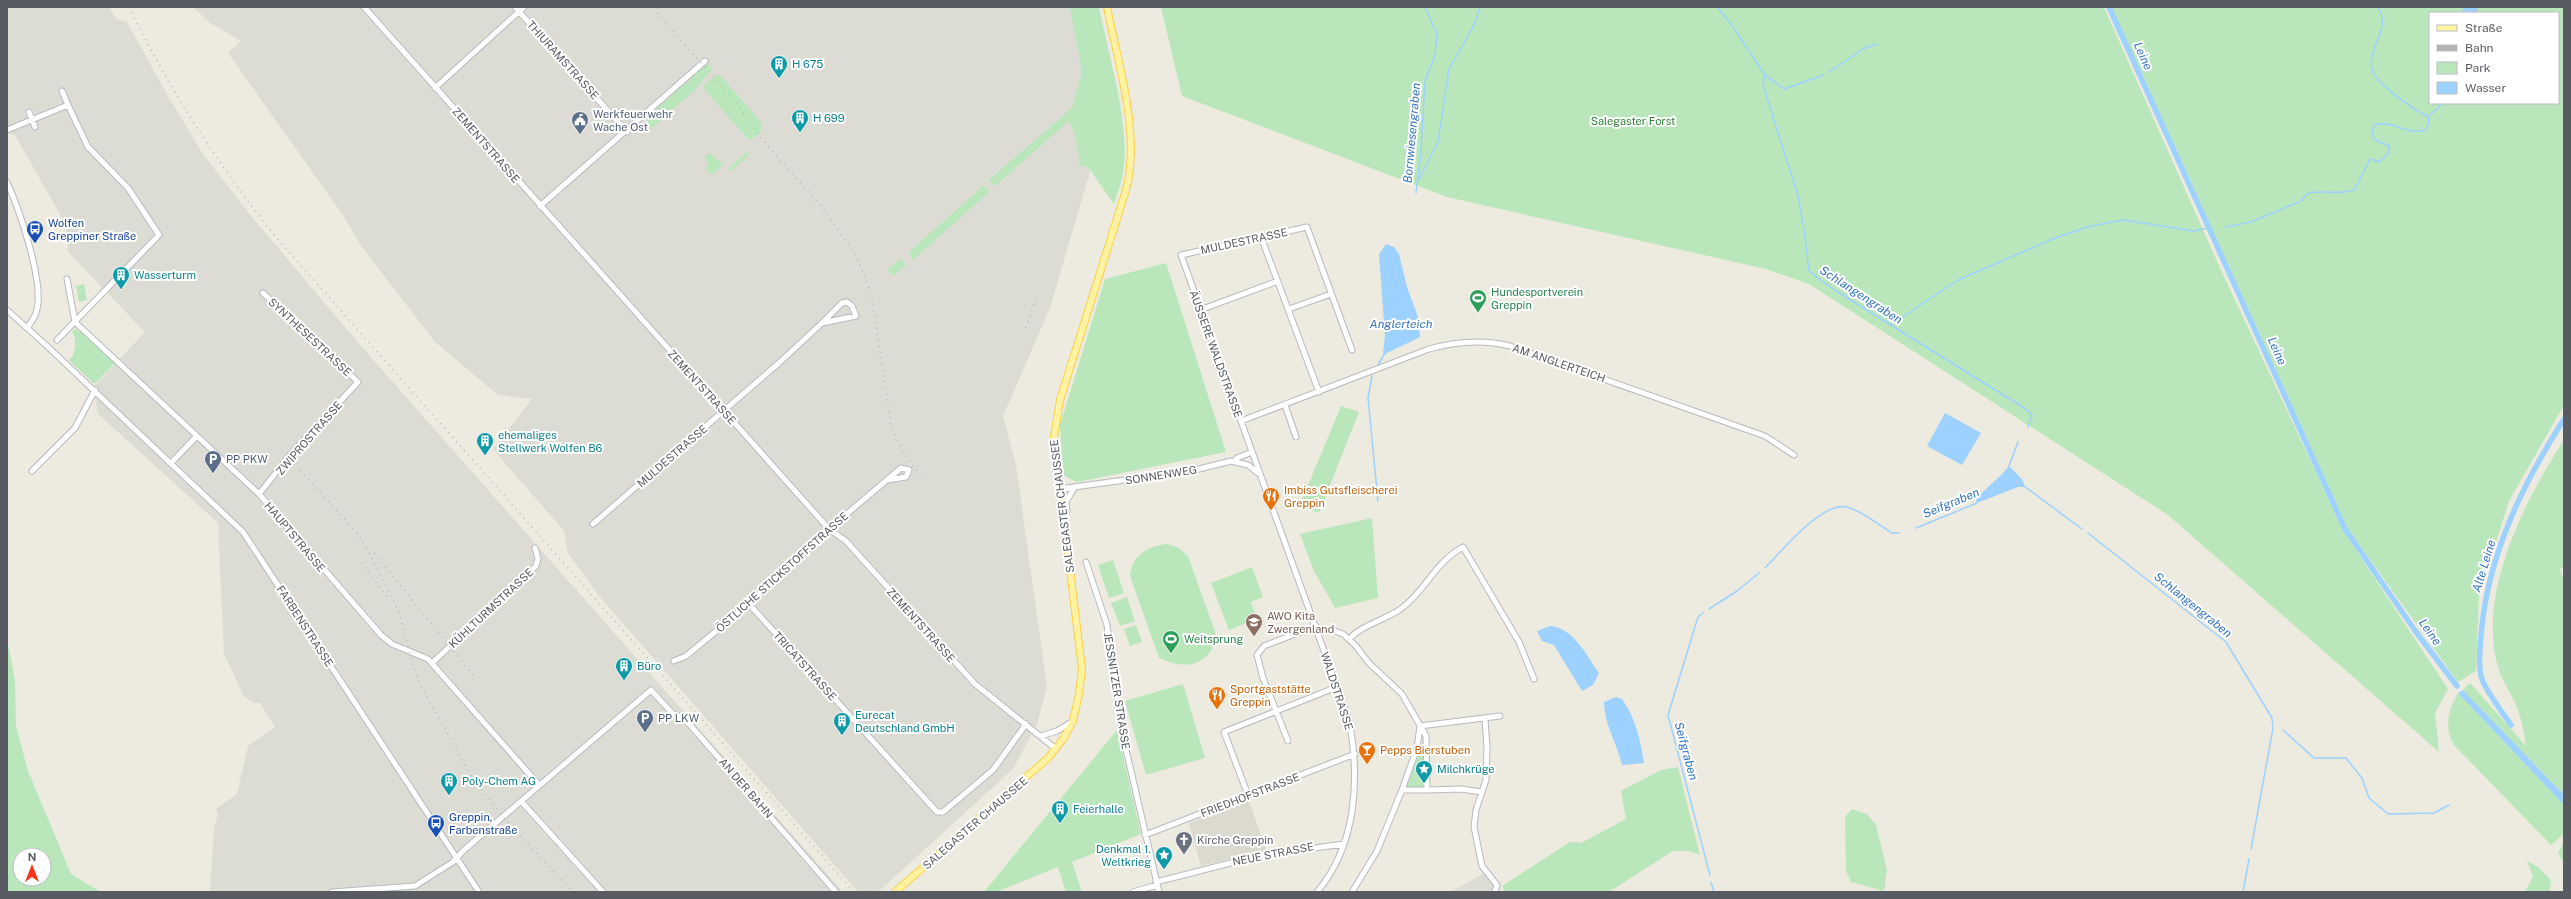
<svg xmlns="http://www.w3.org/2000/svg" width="2571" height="899" viewBox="0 0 2571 899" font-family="'Public Sans',sans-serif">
  <rect width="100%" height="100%" fill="#edeadf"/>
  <!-- industrial -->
  <path fill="#dddcd4" d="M7,7h102l7,12 11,3 42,76 34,56 48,62 110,130 482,546h-633l4,-65 4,-13 -2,-5 21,-15 11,-48 27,-19 -15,-24h-7l-9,-7 -20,-42 -6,-131 -120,-109 -5,-27 52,-55 -77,-80 -2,-27 -51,-90 -8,-2z
    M193,7h886l22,127 -51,174 -47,108 13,49 31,222 -10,37 -24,45 -135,123h-20l-259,-296 -31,-43 -4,-22 -71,-82 39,-50 -34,-4 -63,-53 -76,-99 -14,-25 -117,-165 13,-12 -31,-18z
    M1483,874l10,10v8h-43z"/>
  <!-- education -->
  <path fill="#dcdace" d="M1249,801l17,49 -65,16 -12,-43z"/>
  <!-- green -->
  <path fill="#b9e7bb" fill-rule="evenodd" d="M1070,7h29c9,45 30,114 25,159 -1,13 -6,26 -10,38l-26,-37 -8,-1 -4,-29 -7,-16 -74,65 -6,-6 83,-72 10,-36z
    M1161,7h943l116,261 124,264 104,157 -13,24 4,39 -271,-237 -359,-231 -43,-15 -319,-72 -265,-101z
    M2112,7h452v398l-55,96 -30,95 -3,75 -18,11 -110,-153zM2430,13h128v90h-128z
    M707,64l5,5 -17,21 -42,37h-3l-3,-9z
    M716,75l5,1 40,46v10l-9,7h-4l-43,-49 -1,-4z
    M747,152l3,2 -20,18 -2,-3z
    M710,153l13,12 -12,10 -6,-7 4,-4 -5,-7z
    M984,185l5,7 -76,68 -4,-8z
    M901,259l5,6 -13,11 -6,-7z
    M1166,263l60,189 -149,30 -14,-7 -3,-50 45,-146z
    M84,284l3,16 -8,2 -3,-16z
    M75,329l6,3 34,31 -21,21 -25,-24c7,-6 8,-20 3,-29z
    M1341,406l18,6 -40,101 -20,-6z
    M2564,440v125l-4,4 4,12v214l-101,-105 7,-7 56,63c-2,-10 -3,-22 -7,-32 -4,-16 -15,-29 -20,-44 -24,-74 26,-170 65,-230z
    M1372,518l6,80 -43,10 -21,-37 -14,-37z
    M1167,544l12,4 9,8 29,81c-9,30 -32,33 -58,21l-29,-82c2,-20 17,-30 37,-32z
    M1113,560l11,33 -15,5 -11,-33z
    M1252,567l11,30 -12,5 6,17 -28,11 -18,-47z
    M1127,597l8,24 -15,5 -9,-23z
    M1136,625l6,17 -12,4 -6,-17z
    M7,639l8,41 1,46 12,45 43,103 30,18h-94zM20,855h24v24h-24z
    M1183,684l22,74 -59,17 -21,-74z
    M2458,693l106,112v29l-13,11 -97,-100c-10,-16 -6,-36 4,-52z
    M1117,730l24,104 -69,28 10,30h-16l-8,-25 -62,25h-12z
    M1423,741l3,47 -19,-1z
    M1678,767l22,88 -12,-4h-15l-64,41h-103l-4,-6 68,-44 11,1 45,-24 -5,-28 40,-21z
    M1852,809l15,5 9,11 11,45 -3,21 -33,-9 -5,-11 -1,-54z
    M2564,842v21l-6,-10z
    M2527,861l11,6 13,13 -1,12h-25l8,-16z"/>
  <!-- water -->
  <path fill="#9dd1ff" d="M2464,7h14v6h-17z
    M1386,244l8,3 5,7 8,33 11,30 2,20 -33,16h-4l2,-17 -6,-82z
    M1945,413l36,20 -19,32 -35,-19z
    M2009,466l13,13 3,8h-7l-41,16 -1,-3c10,-13 23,-21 33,-34z
    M1550,626c24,2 36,29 49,47l-6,12 -11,6 -28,-46 -12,-4 -5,-10z
    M2463,690l101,105v10l-106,-112z
    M1616,697l6,2c14,20 18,40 22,64l-22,2c-5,-22 -18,-41 -18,-63z"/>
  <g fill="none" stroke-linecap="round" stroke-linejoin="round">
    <!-- stream -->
    <path stroke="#9dd1ff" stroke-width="1.5" d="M1717,7l14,17 34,51 -2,10 35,111 6,34 5,41 27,20 190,118 6,6 -4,12
      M2378,7c14,22 -11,40 -6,62 2,14 43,41 56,48
      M1829,72l34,-23 14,-5
      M1765,75l19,14 40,-14
      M1418,181l20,-39 11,-73 25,-44 6,-18
      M1416,193l5,-41 4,-71 10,-26 2,-21 -12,-27
      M2226,227l25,-5 50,-21 7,-8c16,-3 33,2 46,-3l16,-31 9,3 10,-9v-7l-14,-6 -3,-6 2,-9c22,-5 33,11 51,5l4,-6 -1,-7 15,-14
      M1892,324l66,-44 97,-42 36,-12 33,-6 70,11 13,-3
      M1378,365l7,-12
      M1372,376l-4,22 10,103
      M2009,466l9,-24
      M2024,486l58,43
      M1916,528l61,-25
      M2088,533l138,109 46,76 1,10 -22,121
      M1765,568c16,-16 57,-67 82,-61 15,4 32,18 45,26h7
      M1709,609l28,-18 22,-18
      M1703,613l-5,4 -30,98 42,160
      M2283,730l31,28h32l16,20 7,20 19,16 46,-1 15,-8
      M1711,882l3,10
      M2243,892l6,-33"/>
    <!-- canal -->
    <path stroke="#9dd1ff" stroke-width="5.5" d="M2109,7l236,522 71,103 41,54
      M2511,725c-8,-12 -27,-36 -30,-49 -3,-13 -1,-27 0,-40 6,-79 41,-151 83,-217"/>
    <defs>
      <path id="minor" d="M364,7l465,522 17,12 129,143 81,65
        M515,7l112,125
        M435,88l89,-81
        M62,91l6,14
        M29,112l6,15
        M7,130l61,-25 20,42 40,41 31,47 -102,105
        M7,182c12,27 37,99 30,127 -1,8 -6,13 -10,19
        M540,206l165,-145
        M1261,237l58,155
        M67,279l8,43 184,172 122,141 11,9 36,15 111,126
        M1289,309l42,-15
        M7,310l40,36 196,186 236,360
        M1200,310l78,-29
        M1285,405l11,32
        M1241,421l188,-72c28,-8 53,-10 81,-3l255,90 29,19
        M1235,461l2,-3 15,-6
        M171,463l26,-27
        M32,471l43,-43 20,-38
        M1059,489l132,-18 40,-10 17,4 10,8
        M259,494l31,-39 68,-73 -95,-89
        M1063,517l4,-6 -1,-9 8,-14
        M593,524l187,-162 42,-39 34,-7 -4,-10 -5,-4 -5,1 -20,20
        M1086,562l21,63 14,103 38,164
        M749,604l188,208h6l50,-42 33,-46
        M1318,632l14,-2 11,4 12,11 14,18 33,31 24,42 1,54h-25l15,-42 3,-22
        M1349,639c14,-15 37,-19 53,-31 25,-19 31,-44 61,-61l56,95 15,37
        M674,661l12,-5 63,-52 80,-75 72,-61 8,2 -3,7 -19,3
        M432,663l104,-97 2,-8 -3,-10
        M1485,719l2,29 -1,32 -10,30 -2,17 8,39 15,19 -2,7
        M1420,726l80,-10
        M1041,736l16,-5 16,-10
        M1288,741l-25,-63 -6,-23 7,-9 52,-20
        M1427,790l34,-1 21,3
        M1248,795l-24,-63 113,-45
        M521,801l82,91
        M1145,835l210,-81
        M1156,882l106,-27 82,-11
        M332,892l83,-6 38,-24 11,-12 187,-160 22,24 11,4 152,174
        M1133,892l24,-7
        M1317,892c40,-47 43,-114 32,-172l-168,-465 126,-28 45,123
        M1352,892l25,-41 25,-61"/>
      <path id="major" d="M895,892l153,-134 16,-20 9,-17 6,-27 3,-25 -28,-232 6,-37 66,-210c15,-57 -8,-126 -19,-183"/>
    </defs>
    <!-- minor casing -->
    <use href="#minor" stroke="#b8bac0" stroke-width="7"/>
    <!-- major casing -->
    <use href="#major" stroke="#fcd049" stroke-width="8"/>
    <!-- minor -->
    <use href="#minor" stroke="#fff" stroke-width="5"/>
    <!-- major -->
    <use href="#major" stroke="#fff3a2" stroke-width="6"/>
    <!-- rail -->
    <path stroke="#b2b3b3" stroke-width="1.5" stroke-dasharray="1 5" stroke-linecap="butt" d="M129,7c40,82 89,158 146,229l579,656
      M657,13l77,87 27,38 64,73 32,46 15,40 19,128 11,26 20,27
      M1026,328l11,-34
      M300,470l57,63 16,27 26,52 15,57 8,19 51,91 31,39 69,74
      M374,553l102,126
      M361,563l27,35"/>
  </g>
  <!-- icons -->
  <defs>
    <symbol id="building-pin" viewBox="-11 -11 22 30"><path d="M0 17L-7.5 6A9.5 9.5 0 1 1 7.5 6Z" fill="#0f9aa8" stroke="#fff"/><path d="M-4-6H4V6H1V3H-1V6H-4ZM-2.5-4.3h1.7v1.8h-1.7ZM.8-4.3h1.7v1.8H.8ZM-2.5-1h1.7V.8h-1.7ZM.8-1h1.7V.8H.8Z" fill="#fff"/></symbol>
    <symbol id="civic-pin" viewBox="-11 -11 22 30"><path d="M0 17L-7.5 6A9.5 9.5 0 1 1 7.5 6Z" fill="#5c6f8a" stroke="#fff"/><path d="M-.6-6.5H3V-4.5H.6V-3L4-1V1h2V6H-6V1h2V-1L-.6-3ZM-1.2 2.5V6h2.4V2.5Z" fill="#fff"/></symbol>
    <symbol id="bus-pin" viewBox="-11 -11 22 30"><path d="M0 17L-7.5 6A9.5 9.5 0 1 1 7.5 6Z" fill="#1a4fb4" stroke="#fff"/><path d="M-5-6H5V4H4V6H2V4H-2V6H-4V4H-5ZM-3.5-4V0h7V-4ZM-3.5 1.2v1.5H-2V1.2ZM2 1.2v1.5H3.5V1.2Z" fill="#fff"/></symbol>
    <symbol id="stadium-pin" viewBox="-11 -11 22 30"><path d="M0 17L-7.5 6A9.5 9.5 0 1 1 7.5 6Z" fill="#2e9e5b" stroke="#fff"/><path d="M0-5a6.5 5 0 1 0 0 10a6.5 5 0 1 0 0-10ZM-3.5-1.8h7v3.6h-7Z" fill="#fff"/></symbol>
    <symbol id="parking-pin" viewBox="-11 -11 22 30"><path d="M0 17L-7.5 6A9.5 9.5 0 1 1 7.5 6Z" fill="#5c6f8a" stroke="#fff"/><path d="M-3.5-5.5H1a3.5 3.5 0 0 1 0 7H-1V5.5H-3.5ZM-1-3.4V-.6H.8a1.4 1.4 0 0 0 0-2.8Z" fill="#fff"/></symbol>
    <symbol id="restaurant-pin" viewBox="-11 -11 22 30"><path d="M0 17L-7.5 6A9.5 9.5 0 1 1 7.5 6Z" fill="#e8710a" stroke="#fff"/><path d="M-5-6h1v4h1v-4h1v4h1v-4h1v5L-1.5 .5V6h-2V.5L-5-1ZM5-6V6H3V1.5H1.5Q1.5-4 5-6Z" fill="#fff"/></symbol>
    <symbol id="school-pin" viewBox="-11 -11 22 30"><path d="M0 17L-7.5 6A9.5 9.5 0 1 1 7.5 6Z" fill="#8d6e63" stroke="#fff"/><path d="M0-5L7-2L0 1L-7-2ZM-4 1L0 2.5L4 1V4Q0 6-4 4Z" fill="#fff"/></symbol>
    <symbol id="bar-pin" viewBox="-11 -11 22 30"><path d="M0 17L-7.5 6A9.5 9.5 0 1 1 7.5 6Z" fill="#e8710a" stroke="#fff"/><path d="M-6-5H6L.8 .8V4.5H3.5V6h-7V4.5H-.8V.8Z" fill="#fff"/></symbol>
    <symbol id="sight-pin" viewBox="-11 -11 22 30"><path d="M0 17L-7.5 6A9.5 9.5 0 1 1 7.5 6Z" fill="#0f9aa8" stroke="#fff"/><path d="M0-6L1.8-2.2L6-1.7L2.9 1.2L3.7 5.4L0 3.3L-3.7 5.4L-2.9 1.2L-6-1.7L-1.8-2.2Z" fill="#fff"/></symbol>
    <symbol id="church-pin" viewBox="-11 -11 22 30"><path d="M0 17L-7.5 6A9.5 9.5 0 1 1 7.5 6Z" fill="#6b7280" stroke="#fff"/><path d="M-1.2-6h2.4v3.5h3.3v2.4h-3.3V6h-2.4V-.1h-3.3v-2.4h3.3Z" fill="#fff"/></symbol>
  </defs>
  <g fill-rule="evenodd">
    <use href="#building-pin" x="769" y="54" width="20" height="27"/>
    <use href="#building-pin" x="790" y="108" width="20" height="27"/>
    <use href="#civic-pin" x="570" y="110" width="20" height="27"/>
    <use href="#bus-pin" x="25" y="219" width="20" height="27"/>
    <use href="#building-pin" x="111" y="265" width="20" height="27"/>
    <use href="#stadium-pin" x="1468" y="288" width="20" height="27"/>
    <use href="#building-pin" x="475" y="431" width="20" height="27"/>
    <use href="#parking-pin" x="203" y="449" width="20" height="27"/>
    <use href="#restaurant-pin" x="1261" y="486" width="20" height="27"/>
    <use href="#school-pin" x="1244" y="612" width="20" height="27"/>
    <use href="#stadium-pin" x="1161" y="629" width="20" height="27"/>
    <use href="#building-pin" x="614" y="656" width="20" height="27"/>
    <use href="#restaurant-pin" x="1207" y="685" width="20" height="27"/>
    <use href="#parking-pin" x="635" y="708" width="20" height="27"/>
    <use href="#building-pin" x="832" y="711" width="20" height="27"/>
    <use href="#bar-pin" x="1357" y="740" width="20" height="27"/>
    <use href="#sight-pin" x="1414" y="759" width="20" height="27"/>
    <use href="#building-pin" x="439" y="771" width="20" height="27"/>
    <use href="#building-pin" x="1050" y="799" width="20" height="27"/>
    <use href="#bus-pin" x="426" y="813" width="20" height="27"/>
    <use href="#church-pin" x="1174" y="830" width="20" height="27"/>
    <use href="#sight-pin" x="1154" y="845" width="20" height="27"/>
  </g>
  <g text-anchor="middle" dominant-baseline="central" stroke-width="4" stroke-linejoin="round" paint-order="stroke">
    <!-- street labels -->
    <g font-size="11" fill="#585c62" stroke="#fff">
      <text transform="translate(563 60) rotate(48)">THIURAMSTRASSE</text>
      <text transform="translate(486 145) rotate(49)">ZEMENTSTRASSE</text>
      <text transform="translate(1244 241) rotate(-12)">MULDESTRASSE</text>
      <text transform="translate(310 337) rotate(43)">SYNTHESESTRASSE</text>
      <text transform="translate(1216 354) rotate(70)">ÄUSSERE WALDSTRASSE</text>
      <text transform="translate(1559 363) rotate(19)">AM ANGLERTEICH</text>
      <text transform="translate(702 387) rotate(48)">ZEMENTSTRASSE</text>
      <text transform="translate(309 438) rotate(-49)">ZWIPROSTRASSE</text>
      <text transform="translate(672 456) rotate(-41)">MULDESTRASSE</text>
      <text transform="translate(1161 475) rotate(-9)">SONNENWEG</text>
      <text transform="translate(1062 506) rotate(-97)">SALEGASTER CHAUSSEE</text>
      <text transform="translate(295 537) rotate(50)">HAUPTSTRASSE</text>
      <text transform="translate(782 572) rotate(-42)">ÖSTLICHE STICKSTOFFSTRASSE</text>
      <text transform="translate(491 608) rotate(-43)">KÜHLTURMSTRASSE</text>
      <text transform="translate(921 625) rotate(48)">ZEMENTSTRASSE</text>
      <text transform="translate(305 626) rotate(57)">FARBENSTRASSE</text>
      <text transform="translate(805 666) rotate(48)">TRICATSTRASSE</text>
      <text transform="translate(1117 691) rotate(81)">JESSNITZER STRASSE</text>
      <text transform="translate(1337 691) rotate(72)">WALDSTRASSE</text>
      <text transform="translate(746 788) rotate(49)">AN DER BAHN</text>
      <text transform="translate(1250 795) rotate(-21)">FRIEDHOFSTRASSE</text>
      <text transform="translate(975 823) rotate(-41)">SALEGASTER CHAUSSEE</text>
      <text transform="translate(1273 854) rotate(-11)">NEUE STRASSE</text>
    </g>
    <!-- culture labels -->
    <g font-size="11" fill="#0d838f" stroke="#fff" text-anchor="start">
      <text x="792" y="64">H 675</text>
      <text x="813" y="118">H 699</text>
      <text x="134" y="275">Wasserturm</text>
      <text x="498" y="435">ehemaliges<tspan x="498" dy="13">Stellwerk Wolfen B6</tspan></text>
      <text x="637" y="666">Büro</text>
      <text x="855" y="715">Eurecat<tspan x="855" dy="13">Deutschland GmbH</tspan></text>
      <text x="1437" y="769">Milchkrüge</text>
      <text x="462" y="781">Poly-Chem AG</text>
      <text x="1073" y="809">Feierhalle</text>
      <text x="1151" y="849" text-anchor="end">Denkmal 1.<tspan x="1151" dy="13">Weltkrieg</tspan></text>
    </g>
    <!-- service labels -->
    <g font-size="11" fill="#4e5e75" stroke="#fff" text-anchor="start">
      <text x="593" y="114">Werkfeuerwehr<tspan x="593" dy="13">Wache Ost</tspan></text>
      <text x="226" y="459">PP PKW</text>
      <text x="658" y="718">PP LKW</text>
    </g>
    <!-- park labels -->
    <g font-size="11" fill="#2e8534" stroke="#fff">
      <text x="1633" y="121">Salegaster Forst</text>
    </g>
    <!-- transit labels -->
    <g font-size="11" fill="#164399" stroke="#fff" text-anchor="start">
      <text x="48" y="223">Wolfen<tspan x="48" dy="13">Greppiner Straße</tspan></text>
      <text x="449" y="817">Greppin,<tspan x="449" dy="13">Farbenstraße</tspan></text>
    </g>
    <!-- leisure labels -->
    <g font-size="11" fill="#27864d" stroke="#fff" text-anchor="start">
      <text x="1491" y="292">Hundesportverein<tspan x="1491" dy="13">Greppin</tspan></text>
      <text x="1184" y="639">Weitsprung</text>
    </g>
    <!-- food labels -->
    <g font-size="11" fill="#c56008" stroke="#fff" text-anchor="start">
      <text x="1284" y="490">Imbiss Gutsfleischerei<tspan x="1284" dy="13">Greppin</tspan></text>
      <text x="1230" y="689">Sportgaststätte<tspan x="1230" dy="13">Greppin</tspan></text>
      <text x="1380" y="750">Pepps Bierstuben</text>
    </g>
    <!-- education labels -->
    <g font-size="11" fill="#785e54" stroke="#fff" text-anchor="start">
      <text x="1267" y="616">AWO Kita<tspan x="1267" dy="13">Zwergenland</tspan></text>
    </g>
    <!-- worship labels -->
    <g font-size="11" fill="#5b616d" stroke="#fff" text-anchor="start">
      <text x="1197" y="840">Kirche Greppin</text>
    </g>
    <!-- water labels -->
    <g font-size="12" font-style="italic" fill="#3575c2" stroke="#fff">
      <text transform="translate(2143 56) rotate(66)">Leine</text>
      <text transform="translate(1412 133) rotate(-85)">Bornwiesengraben</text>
      <text transform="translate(1861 295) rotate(33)">Schlangengraben</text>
      <text x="1401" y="324">Anglerteich</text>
      <text transform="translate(2277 351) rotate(66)">Leine</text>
      <text transform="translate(1951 503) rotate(-23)">Seifgraben</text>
      <text transform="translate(2484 566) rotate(-73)">Alte Leine</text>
      <text transform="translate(2193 605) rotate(39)">Schlangengraben</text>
      <text transform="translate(2430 632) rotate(54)">Leine</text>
      <text transform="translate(1686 751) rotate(75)">Seifgraben</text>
    </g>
  </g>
  <!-- border -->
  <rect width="2571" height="899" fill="none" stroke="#585c62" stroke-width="16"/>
  <!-- legend -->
  <rect x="2429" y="12" width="130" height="92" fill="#ffffff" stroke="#bcbec0"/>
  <rect x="2437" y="25" width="20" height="6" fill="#fff3a2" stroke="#bcbec0"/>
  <text x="2465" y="32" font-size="12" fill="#585c62">Straße</text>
  <rect x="2437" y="45" width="20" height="6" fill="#b2b3b3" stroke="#bcbec0"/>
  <text x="2465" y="52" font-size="12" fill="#585c62">Bahn</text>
  <rect x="2437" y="62" width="20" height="12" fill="#b9e7bb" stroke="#bcbec0"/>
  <text x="2465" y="72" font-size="12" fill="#585c62">Park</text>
  <rect x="2437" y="82" width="20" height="12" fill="#9dd1ff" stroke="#bcbec0"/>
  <text x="2465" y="92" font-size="12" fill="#585c62">Wasser</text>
  <!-- north arrow -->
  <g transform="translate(32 867)"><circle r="19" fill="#ffffff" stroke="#bcbec0"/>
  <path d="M0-3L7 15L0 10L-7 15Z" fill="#f7341c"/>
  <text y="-6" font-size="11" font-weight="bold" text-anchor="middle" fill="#585c62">N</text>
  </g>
</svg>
